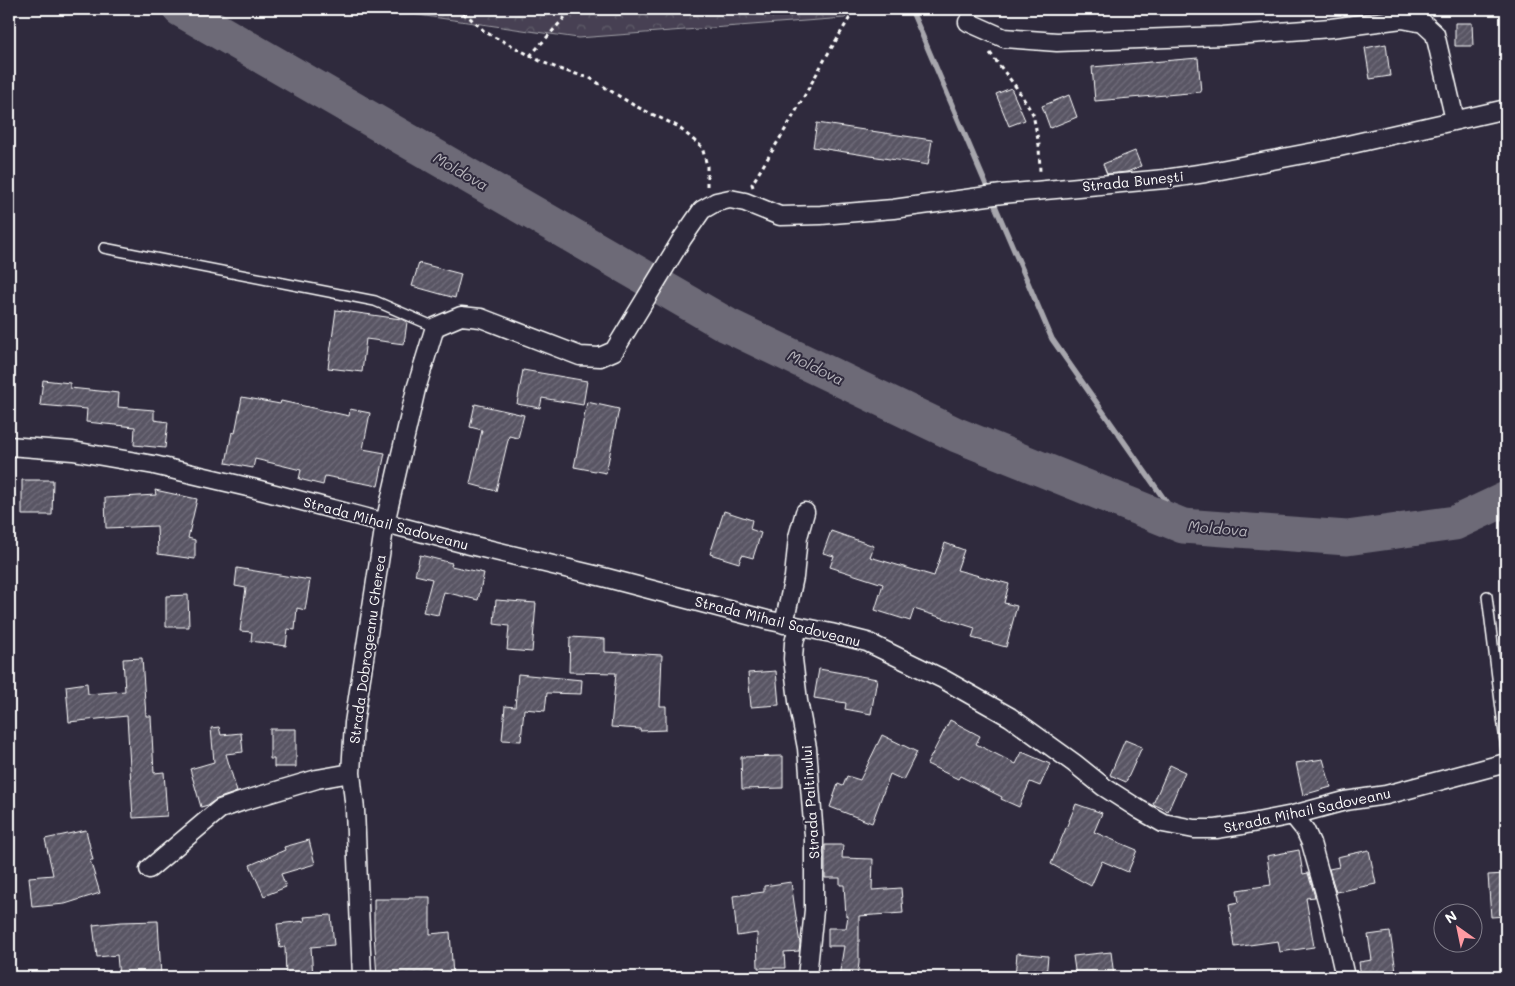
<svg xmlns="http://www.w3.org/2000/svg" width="1515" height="986" viewBox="0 0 1515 986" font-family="Mali,sans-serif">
  <defs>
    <pattern id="forest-crowns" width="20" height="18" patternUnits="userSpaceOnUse" patternTransform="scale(1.25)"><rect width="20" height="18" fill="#464152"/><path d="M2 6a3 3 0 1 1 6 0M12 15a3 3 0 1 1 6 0" fill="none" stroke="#625e6c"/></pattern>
    <pattern id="building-hatch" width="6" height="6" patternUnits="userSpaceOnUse" patternTransform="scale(1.25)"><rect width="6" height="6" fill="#595564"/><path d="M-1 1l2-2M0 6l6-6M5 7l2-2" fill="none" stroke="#726e7b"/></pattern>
  </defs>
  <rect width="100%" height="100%" fill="#2f2a3d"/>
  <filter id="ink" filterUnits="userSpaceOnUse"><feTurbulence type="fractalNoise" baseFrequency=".02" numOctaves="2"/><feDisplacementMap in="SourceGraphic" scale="10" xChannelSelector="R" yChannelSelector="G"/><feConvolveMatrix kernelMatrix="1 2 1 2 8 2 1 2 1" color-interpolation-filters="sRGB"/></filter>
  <g filter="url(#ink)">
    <!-- forest -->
    <path fill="url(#forest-crowns)" stroke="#a2a0a8" d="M377,9h476l-8,9 -267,20z"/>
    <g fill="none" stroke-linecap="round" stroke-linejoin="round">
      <!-- stream -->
      <path stroke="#a7a6ad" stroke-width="5.5" d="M911,9l141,330 131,187"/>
      <!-- river -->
      <path stroke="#6d6a77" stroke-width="35" d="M180,9l547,316 230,110 226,91 164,12 108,-15 51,-24"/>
    </g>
    <!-- building -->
    <path fill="url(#building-hatch)" stroke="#fff" d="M1455,23h17l1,23h-18z
      M1386,44l4,32 -20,3 -5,-31z
      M1198,58l3,34 -106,9 -3,-34z
      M1011,88l14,32 -16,6 -13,-32z
      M1069,95l8,22 -27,11 -8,-22z
      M817,123l115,17 -4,25 -115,-18z
      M1135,151l6,15 -14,6 -20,2 -4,-10z
      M419,263l42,11 -6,24 -43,-12z
      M336,310l65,9 6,3 -3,22 -38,-5 -4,33 -34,-4z
      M523,370l64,11 -4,24 -41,-7 -2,10 -23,-4z
      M43,380l27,3v5l49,5 -1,14 36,3v10l14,2 -3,26 -31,-3 1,-18 -49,-5 1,-13 -47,-4z
      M242,397l38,7 1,-3 68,15 1,-7 20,4 -7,36 22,4 -7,33 -53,-10 -2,9 -24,-6 2,-9 -46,-11 -2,9 -27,-5 6,-31 3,1z
      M587,402l32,7 -13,64 -32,-6z
      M475,404l49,11 -6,23 -9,-2 -13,55 -26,-7 12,-54 -12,-3z
      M22,480h31l-1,35h-30z
      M155,490l42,9 -9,39 7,2v19l-37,-5 -1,-28 -51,2 -1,-30 51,-3z
      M724,511l28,9 -2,9 11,4 -8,25 -11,-3 -3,8 -29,-9z
      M831,531l43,15 -4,11 64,19 11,-33 19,7 -7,20 52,14 -5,19 13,3 -11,41 -34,-9 3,-10 -61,-19 -4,12 -35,-11 8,-26 -53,-17 4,-11 -11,-3z
      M420,555l32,8 -1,3 33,7 -6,27 -34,-8 -6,23 -15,-3 9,-33 -17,-4z
      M237,568l73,12 -5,30 -8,-2 -2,22 -7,-1 -2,17 -35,-5 1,-9 -12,-1 6,-43 -11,-2z
      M188,595l1,32h-23v-31z
      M496,600l40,3 -4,49 -25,-2 2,-24 -15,-2z
      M570,637l35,2v13l57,3 -2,51h6v24l-26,1v-2l-29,-2 5,-54 -47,-1z
      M142,658l4,58h5l3,57 10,-1 3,44 -34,2 -6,-102 -58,6 -3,-36 21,-3 1,11 37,-3 -2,-32z
      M819,669l58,10 -6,35 -26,-5 1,-6 -32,-5z
      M776,671l3,34 -28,2 -3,-34z
      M518,674l64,6 -1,14 -34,-1 -2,18 -21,-2 -3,32 -19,-1 3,-34 10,1z
      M950,720l30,16 -4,8 40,20 6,-12 28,12 -10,22 -10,-4 -11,25 -18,-8 1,-2 -42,-21 -2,3 -31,-15z
      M219,727l2,8 20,-2 2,19 -17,2 11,38 -20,7 -9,6 -7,2 -11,-38 24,-7 -3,-34z
      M270,729h26v38h-22v-8h-4z
      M882,735l35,17 -14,28 -13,-6 -18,49 -42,-16 8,-23 5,2 4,-10 13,4z
      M1125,740l17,7 -16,35 -16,-7z
      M783,756v32l-41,1 -1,-32z
      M1323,759l8,28 -28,8 -7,-32z
      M1170,765l15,7 -17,39 -15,-7z
      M1076,804l26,9 -8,19 43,18 -9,22 -26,-11 -11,25 -40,-22z
      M86,830l7,30h-3l10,33 -35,11 -33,3 -3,-30 24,-2 -8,-36z
      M309,840l6,24 -34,10 5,13 -22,9 -14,-31 35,-15 -1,-3z
      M825,845h18l-1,13 31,1 -1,31 29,-2 2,25 -44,3v47l-2,14h-18l5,-31h-16v-18h18l2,-12h-2l-2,-31h-4v-7h-15z
      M1299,850l4,24 5,-1 7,24 -9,1 8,49 -34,5 -2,-11 -43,6 -6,-43 10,-2 -2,-12 34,-5 -4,-29z
      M1369,850l7,34 -40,8 -7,-23 10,-2 -2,-10z
      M1506,874v42l-15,1 -3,-42z
      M791,882l9,62 -1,7 -15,1 1,16h-27l-1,-35 -20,3 -4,-40 31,-4v-6z
      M409,897h21v37l20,-2 3,44 -76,1 -3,-44v-34h35z
      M331,915l3,30 -23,2 2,30h-27l-1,-30 -5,1 -3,-24 28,-3 -1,-4z
      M158,921l3,56h-42l-2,-22 -20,2 -4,-32 28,-3z
      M1390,932l7,45h-36l-2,-15 13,-2 -4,-25z
      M1111,952l3,24 -38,1 -3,-21z
      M1017,953l31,3 -2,21h-31z"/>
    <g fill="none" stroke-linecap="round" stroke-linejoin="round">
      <defs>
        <path id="lane" d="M104,248l271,53 60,26
          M1487,596l19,154"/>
        <path id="street" d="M968,22l36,16 53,4 165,-6 109,-8 71,-9 21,4 12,11 20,86
          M9,446l64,5 81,14 38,9 60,14 214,56 141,34 160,42 64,13 36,9 76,37 67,38 64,46 30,24 36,23 23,13 31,6h22l26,-4 51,-10 52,-14 41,-6 120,-32
          M784,624l10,-47 4,-40 7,-25
          M798,627l-4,16 -1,16 5,42 9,47 7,88v74l-7,67
          M1293,815l12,15 6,13 19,68 15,66
          M149,869l71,-60 23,-8 74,-22 34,-6
          M362,977l-7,-167 -4,-37 3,-50 31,-200 31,-134 19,-62 26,-11 20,2 99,38 20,1 14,-6 68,-112 20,-29 14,-8 14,-3 15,3 35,14 41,-1 72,-6 109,-15 163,-15 40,-6 125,-24 176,-40"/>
      </defs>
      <!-- lane casing -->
      <use href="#lane" stroke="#fff" stroke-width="12"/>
      <!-- street casing -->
      <use href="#street" stroke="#fff" stroke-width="21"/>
      <!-- path -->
      <path stroke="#fff" stroke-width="3" stroke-dasharray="4 4" stroke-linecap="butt" d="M456,9l14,9 14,13 10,6 13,6 33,18 22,9 28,8 45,28 42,20 25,21 5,19v20
        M990,53l26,34 17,27 6,31 1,27
        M530,56l36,-40 4,-7
        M753,187l-1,-3 39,-64 35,-63 29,-48"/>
      <!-- lane -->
      <use href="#lane" stroke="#2f2a3d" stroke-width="9"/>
      <!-- street -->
      <use href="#street" stroke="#2f2a3d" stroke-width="18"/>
    </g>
  </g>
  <g text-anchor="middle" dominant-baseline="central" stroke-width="4" stroke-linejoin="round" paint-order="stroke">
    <!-- street labels -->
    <g font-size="14" fill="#fff" stroke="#2f2a3d">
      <text transform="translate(1133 181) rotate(-6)">Strada Bunești</text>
      <text transform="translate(386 523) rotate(15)">Strada Mihail Sadoveanu</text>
      <text transform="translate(778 621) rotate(14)">Strada Mihail Sadoveanu</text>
      <text transform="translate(367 649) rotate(-82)">Strada Dobrogeanu Gherea</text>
      <text transform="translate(810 802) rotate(-94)">Strada Paltinului</text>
      <text transform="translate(1307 810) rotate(-12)">Strada Mihail Sadoveanu</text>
    </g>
    <!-- water labels -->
    <g font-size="15" font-style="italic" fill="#b6b4bb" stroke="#2f2a3d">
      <text transform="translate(461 171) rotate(30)">Moldova</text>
      <text transform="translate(816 367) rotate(26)">Moldova</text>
      <text transform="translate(1218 528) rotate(5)">Moldova</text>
    </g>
  </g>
  <!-- margin -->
  <rect width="1515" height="986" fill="none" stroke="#2f2a3d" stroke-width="30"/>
  <rect x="15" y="15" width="1485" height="956" fill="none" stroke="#fff" stroke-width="2" filter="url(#ink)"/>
  <!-- north arrow -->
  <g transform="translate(1458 928) rotate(327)"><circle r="24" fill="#2f2a3d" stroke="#827f8b"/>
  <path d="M0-4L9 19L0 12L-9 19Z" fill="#ff9aa2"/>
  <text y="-8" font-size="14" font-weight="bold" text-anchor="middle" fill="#ffffff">N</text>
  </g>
</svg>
